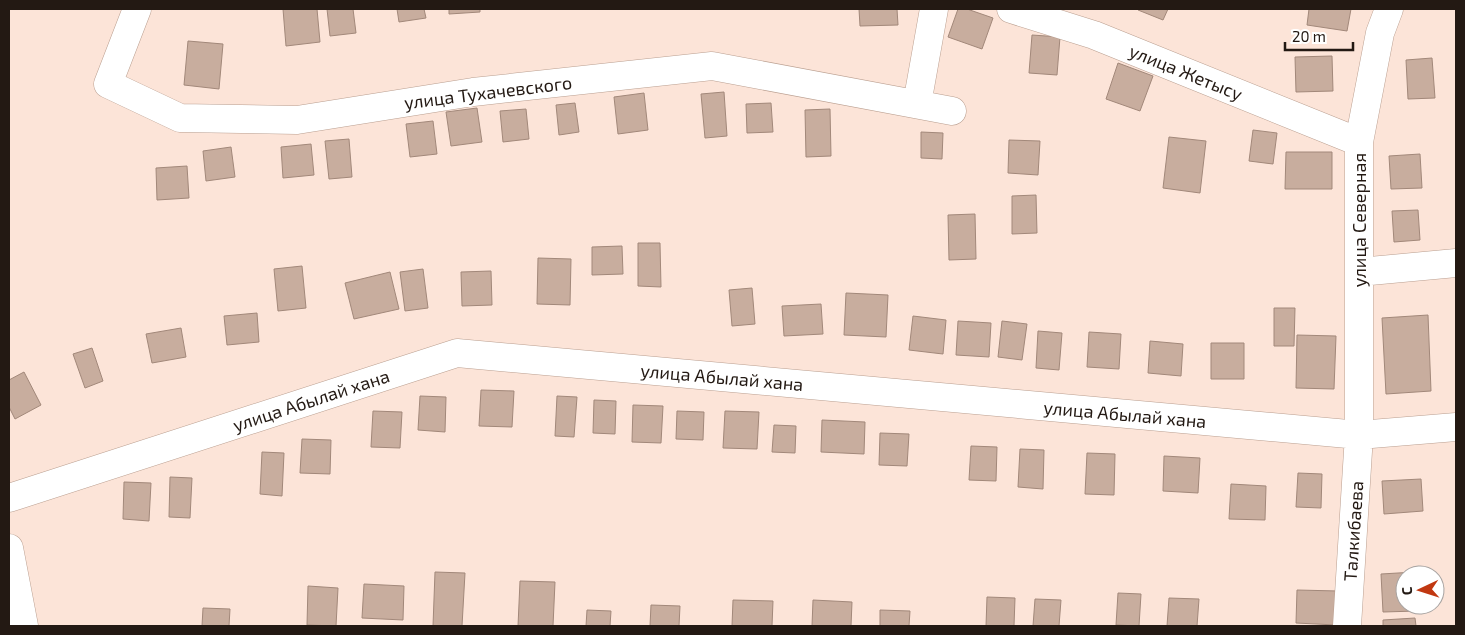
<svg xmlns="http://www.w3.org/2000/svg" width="1465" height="635" viewBox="0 0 1465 635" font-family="'Exo 2',sans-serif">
  <rect width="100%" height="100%" fill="#fce4d8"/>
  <!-- building -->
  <path fill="#c8ad9e" stroke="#a2887a" d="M283,9h34l3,33 -34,4z
    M327,9h26l3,24 -26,3z
    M397,9h27l2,9 -27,4z
    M449,9h31v3l-31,2z
    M859,9h38l1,16 -38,1z
    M958,9h9l26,9 -11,31 -34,-12z
    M1139,9h29l-5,11 -25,-10z
    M1309,9h42l-4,22 -40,-6z
    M1032,35l28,2 -3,38 -28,-2z
    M188,41l35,3 -4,45 -35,-4z
    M1332,56l1,35 -37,1 -1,-35z
    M1432,58l3,40 -27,1 -2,-39z
    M1118,63l35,13 -13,35 -34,-12z
    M724,92l3,44 -22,2 -4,-44z
    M644,93l4,37 -30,4 -4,-37z
    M575,103l4,29 -20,3 -3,-30z
    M771,103l2,29 -26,1 -1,-29z
    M477,108l5,34 -31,4 -5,-34z
    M526,109l3,30 -26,3 -3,-31z
    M830,109l1,47 -25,1 -1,-47z
    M433,121l4,33 -27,3 -4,-33z
    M1253,130l24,3 -4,31 -24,-3z
    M921,132l22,1 -1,26 -21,-1z
    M1169,137l37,4 -6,52 -37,-5z
    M349,139l3,38 -23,2 -4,-38z
    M1009,140l31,1 -2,34 -30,-2z
    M311,144l3,31 -31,3 -2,-31z
    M231,147l4,30 -29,4 -3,-30z
    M1286,152h46v37h-47z
    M1420,154l2,34 -31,1 -2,-33z
    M187,166l2,32 -32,2 -1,-32z
    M1036,195l1,38 -25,1v-38z
    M1418,210l2,30 -26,2 -2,-31z
    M975,214l1,45 -27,1 -1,-45z
    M638,243h22l1,44 -23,-1z
    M622,246l1,28 -31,1v-28z
    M538,258l33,1 -1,46 -33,-1z
    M302,266l4,42 -28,3 -4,-42z
    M423,269l5,39 -23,3 -5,-39z
    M491,271l1,34 -30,1 -1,-34z
    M390,272l9,37 -45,10 -9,-36z
    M752,288l3,36 -23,2 -3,-36z
    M846,293l42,2 -2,42 -42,-2z
    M821,304l2,30 -39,2 -2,-30z
    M1274,308h21l-1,38h-20z
    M257,313l2,29 -32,3 -3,-29z
    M1428,315l3,76 -45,3 -4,-76z
    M913,316l33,4 -3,34 -34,-4z
    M958,321l33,2 -2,34 -33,-2z
    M1002,321l25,3 -5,36 -24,-3z
    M181,328l5,29 -34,6 -6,-29z
    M1038,331l24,2 -3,37 -23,-2z
    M1089,332l32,2 -2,35 -32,-2z
    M1297,335l39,1 -2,53 -38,-1z
    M1150,341l33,3 -2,32 -33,-3z
    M1211,343h33v36h-33z
    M92,348l11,33 -18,7 -12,-34z
    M24,372l17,33 -26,14 -6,-12v-27z
    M481,390l33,1 -2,36 -33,-1z
    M420,396l26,1 -1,35 -27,-2z
    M557,396l20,1 -3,40 -19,-1z
    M594,400l22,1 -1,33 -22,-1z
    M633,405l30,1 -2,37 -29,-1z
    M373,411l29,1 -2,36 -29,-1z
    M677,411l27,1 -1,28 -27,-1z
    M725,411l34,1 -2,37 -34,-1z
    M822,420l43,2 -1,32 -43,-2z
    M774,425l22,1 -1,27 -23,-1z
    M880,433l29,1 -2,32 -28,-1z
    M302,439l29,1 -1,34 -30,-1z
    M971,446l26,1 -1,34 -27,-1z
    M1020,449l24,1 -1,39 -25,-2z
    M262,452l22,1 -2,43 -22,-2z
    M1087,453l28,1 -1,41 -29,-1z
    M1164,456l36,2 -2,35 -35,-2z
    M1298,473l24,1 -1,34 -25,-1z
    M170,477l22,1 -2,40 -21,-1z
    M1421,479l2,32 -39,3 -2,-33z
    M124,482l27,1 -2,38 -26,-2z
    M1231,484l35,2 -1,34 -36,-1z
    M435,572l30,1 -3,53h-29z
    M1415,572v3h-10v30h12v6l-34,1 -2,-38z
    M520,581l35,1 -2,44h-35z
    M364,584l40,2 -1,34 -41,-2z
    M308,586l30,2 -2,38 -29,-1z
    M1297,590l41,1 -2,34 -40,-2z
    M1118,593l23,1 -2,32 -23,-1z
    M987,597l28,1 -1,28h-28z
    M1169,598l30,1 -2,27h-30z
    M1035,599l26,1 -2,26h-26z
    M733,600l40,1 -1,25h-40z
    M813,600l39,2 -1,24h-39z
    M651,605l29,1 -1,20h-29z
    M203,608l27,1 -1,17h-27z
    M587,610l24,1 -1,15h-24z
    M880,610l30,1 -1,15h-29z
    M1415,618l1,8h-33v-6z"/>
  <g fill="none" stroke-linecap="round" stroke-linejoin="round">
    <defs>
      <path id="minor" d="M137,9l-29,75 72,34 117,2 176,-28 239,-26 240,45
        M1011,9l83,26 265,107
        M917,104l17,-95
        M1359,272l97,-9
        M9,498l448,-145 902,82 97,-8
        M9,548l15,78
        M1347,626l12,-191v-293l21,-109 9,-24"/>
    </defs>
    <!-- minor casing -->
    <use href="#minor" stroke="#ba9f90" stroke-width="29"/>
    <!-- minor -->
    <use href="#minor" stroke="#fff" stroke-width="28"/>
  </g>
  <g text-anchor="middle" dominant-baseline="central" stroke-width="4" stroke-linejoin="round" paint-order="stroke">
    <!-- street labels -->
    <g font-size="18" fill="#231913" stroke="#fff">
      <text transform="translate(1186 72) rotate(22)">улица Жетысу</text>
      <text transform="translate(488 92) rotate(-7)">улица Тухачевского</text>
      <text transform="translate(1359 220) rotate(-90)">улица Северная</text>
      <text transform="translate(722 377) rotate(5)">улица Абылай хана</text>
      <text transform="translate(311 400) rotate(-18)">улица Абылай хана</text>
      <text transform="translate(1125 414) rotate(5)">улица Абылай хана</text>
      <text transform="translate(1353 531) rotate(-86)">Талкибаева</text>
    </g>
  </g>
  <!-- border -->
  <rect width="1465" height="635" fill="none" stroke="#231913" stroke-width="20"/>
  <!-- north arrow -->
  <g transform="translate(1420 590) rotate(266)"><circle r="24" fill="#ffffff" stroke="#a7a3a1"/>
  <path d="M0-4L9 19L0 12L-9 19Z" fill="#c13811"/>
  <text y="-8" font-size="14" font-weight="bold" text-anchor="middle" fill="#231913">С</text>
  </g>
  <!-- scale -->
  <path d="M1285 42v8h68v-8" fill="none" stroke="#231913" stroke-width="2.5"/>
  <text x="1292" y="42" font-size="15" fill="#231913" stroke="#ffffff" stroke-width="4" paint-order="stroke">20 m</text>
</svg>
